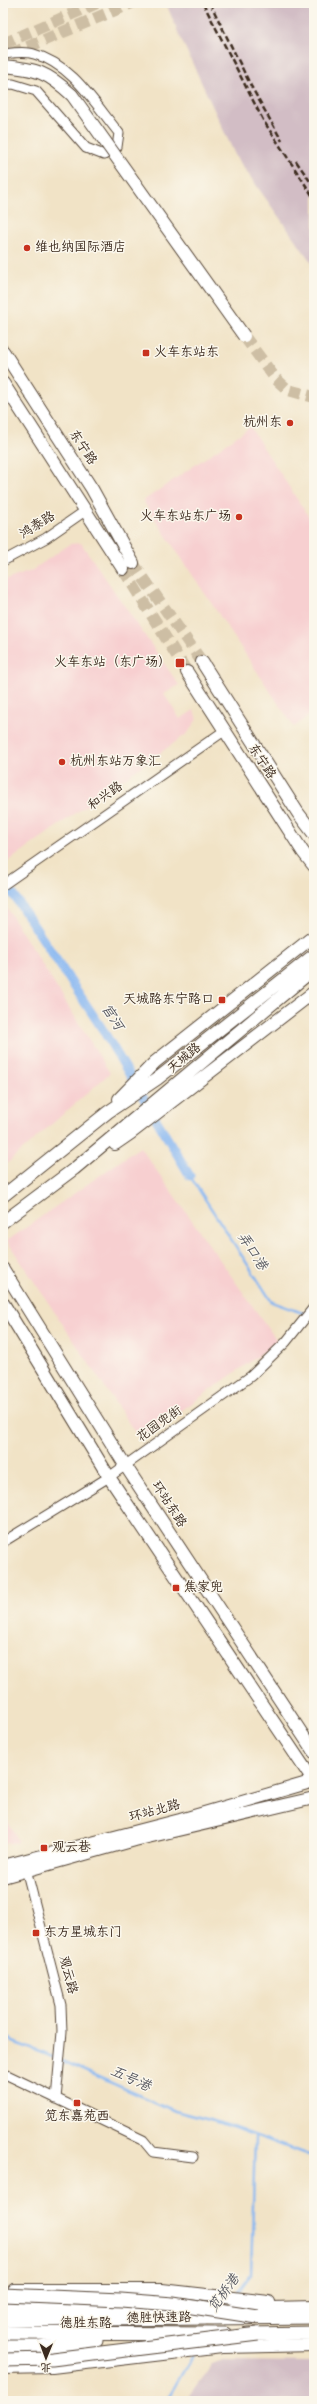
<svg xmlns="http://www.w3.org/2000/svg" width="317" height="2404" viewBox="0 0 317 2404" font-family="'Gochi Hand','LXGW WenKai TC',sans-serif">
  <rect width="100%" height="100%" fill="#fbf7ec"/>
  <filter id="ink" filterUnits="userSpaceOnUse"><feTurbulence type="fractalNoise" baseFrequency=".025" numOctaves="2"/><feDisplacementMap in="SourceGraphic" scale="8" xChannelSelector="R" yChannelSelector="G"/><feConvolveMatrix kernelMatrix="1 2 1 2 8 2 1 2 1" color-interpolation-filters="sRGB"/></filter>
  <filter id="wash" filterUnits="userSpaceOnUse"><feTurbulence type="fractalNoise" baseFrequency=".012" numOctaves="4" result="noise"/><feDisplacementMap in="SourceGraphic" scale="16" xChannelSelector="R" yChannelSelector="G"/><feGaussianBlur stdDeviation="0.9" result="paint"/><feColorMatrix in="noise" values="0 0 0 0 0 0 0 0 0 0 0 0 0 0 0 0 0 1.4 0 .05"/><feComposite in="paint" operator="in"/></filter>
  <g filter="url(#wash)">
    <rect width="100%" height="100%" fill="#f1e3c6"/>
    <!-- built -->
    <path fill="#f7cfd0" d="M250,427l64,98v187l-20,15 -151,-226z
      M81,543l98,142 -15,9 16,25 14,-9 3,9 -9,14 -182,130 -3,-5v-277l28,-10 39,-27z
      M3,902l107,171 -107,94z
      M140,1147l138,195 -138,98 -133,-199z
      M3,1812l16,30 -16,2z"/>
    <!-- industrial -->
    <path fill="#d2bdc5" d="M166,3h148v263l-78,-109 -59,-127z
      M223,2361l91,1v39h-128l26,-36z"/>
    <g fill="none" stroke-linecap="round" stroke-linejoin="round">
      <!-- stream -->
      <path stroke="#86b6f1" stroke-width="2.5" d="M190,1176l82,126 42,15
        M3,2030l10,12 45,17
        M62,2061l113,50 46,12 93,34
        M237,2294l14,-19 4,-138
        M166,2401l27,-46"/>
      <!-- canal -->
      <path stroke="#86b6f1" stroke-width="9" d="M3,879l98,148 89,149"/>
    </g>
  </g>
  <g filter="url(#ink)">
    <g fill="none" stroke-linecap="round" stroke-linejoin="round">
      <!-- major-tunnel -->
      <path stroke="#cdbea4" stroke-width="12" stroke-dasharray="12 6" stroke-linecap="butt" d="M3,44l94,-41
        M11,54l121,-51
        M244,336l31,42 13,12 26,7
        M133,563l69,99
        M123,569l64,103"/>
      <defs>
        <path id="minor" d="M3,54c9,-1 22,-3 31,0 38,10 61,50 85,79l-2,14 -13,8 -18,-7 -50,-57 -23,-7 -10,1
          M3,561l43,-23 39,-27
          M3,885l221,-154
          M3,1542l106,-65 142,-101 35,-34 28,-35
          M25,1865l36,140 1,27 -6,67
          M3,2073l140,67 10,12 40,5"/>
        <path id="major" d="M3,351l89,138 41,74
          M3,383l120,186
          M202,662l96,151 16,21
          M187,672l116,180 11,14
          M119,1099l36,-37 159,-126
          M115,1144l16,-11 183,-141
          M3,1196l105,-84 49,-33 157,-124
          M3,1222l71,-53 240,-200
          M3,1269l122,196 189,287
          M3,1303l106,174 205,305
          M3,1866l177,-46 134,-39
          M3,1877l132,-37 179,-42
          M14,2290h148l107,12
          M234,2309l80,-2
          M112,2311l78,-1
          M3,2312h55
          M3,2368l49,-1 170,-20 92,-2"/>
        <path id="highway" d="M3,2305h36l83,6
          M3,2320l311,-3
          M3,2333l222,1
          M247,2334l67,-1
          M3,2347h35l58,-6"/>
      </defs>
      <!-- minor casing -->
      <use href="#minor" stroke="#564637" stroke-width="11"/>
      <!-- major casing -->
      <use href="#major" stroke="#564637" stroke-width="14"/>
      <!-- highway casing -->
      <use href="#highway" stroke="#564637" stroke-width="15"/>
      <!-- minor -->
      <use href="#minor" stroke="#fff" stroke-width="9"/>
      <!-- major -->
      <use href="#major" stroke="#fff" stroke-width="12"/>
      <!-- highway -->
      <use href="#highway" stroke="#fff" stroke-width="13"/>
      <!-- rail -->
      <path stroke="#3b2a1e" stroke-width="2.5" stroke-dasharray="6 3" stroke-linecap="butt" d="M203,3l60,117 51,78
        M210,3l41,83 31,55
        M296,161l18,26"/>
      <defs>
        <path id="major-bridge" d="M3,66c34,3 44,6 69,29l172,241"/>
        <path id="highway-bridge" d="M3,2295l118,5 52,4 85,13
          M3,2360l49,-1 206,-25"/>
      </defs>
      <!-- major-bridge casing -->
      <use href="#major-bridge" stroke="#564637" stroke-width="14" stroke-linecap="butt"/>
      <!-- highway-bridge casing -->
      <use href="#highway-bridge" stroke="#564637" stroke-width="15" stroke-linecap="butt"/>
      <!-- major-bridge -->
      <use href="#major-bridge" stroke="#fff" stroke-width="12"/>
      <!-- highway-bridge -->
      <use href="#highway-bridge" stroke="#fff" stroke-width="13"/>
    </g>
  </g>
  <!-- markers -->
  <g fill="#c8321e" stroke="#fbf7ec" stroke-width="1.5">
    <circle cx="27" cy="248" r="4"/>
    <rect x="142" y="349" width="8" height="8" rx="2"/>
    <circle cx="290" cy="423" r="4"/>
    <circle cx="239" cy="517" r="4"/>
    <rect x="175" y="658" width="10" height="10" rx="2"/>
    <circle cx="62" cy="762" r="4"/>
    <rect x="218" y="996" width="8" height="8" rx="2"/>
    <rect x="172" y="1584" width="8" height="8" rx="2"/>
    <rect x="40" y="1844" width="8" height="8" rx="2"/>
    <rect x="32" y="1929" width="8" height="8" rx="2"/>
    <rect x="73" y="2099" width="8" height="8" rx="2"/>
  </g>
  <g text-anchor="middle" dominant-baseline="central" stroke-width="3" stroke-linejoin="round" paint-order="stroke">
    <!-- poi labels -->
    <g font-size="13" fill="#3b2a1e" stroke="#fbf7ec" text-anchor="start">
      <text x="35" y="248">维也纳国际酒店</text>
      <text x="154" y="353">火车东站东</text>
      <text x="282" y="423" text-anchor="end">杭州东</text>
      <text x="231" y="517" text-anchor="end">火车东站东广场</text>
      <text x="171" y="663" text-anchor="end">火车东站（东广场）</text>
      <text x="70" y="762">杭州东站万象汇</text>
      <text x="214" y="1000" text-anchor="end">天城路东宁路口</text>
      <text x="184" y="1588">焦家兜</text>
      <text x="52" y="1848">观云巷</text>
      <text x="44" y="1933">东方星城东门</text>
      <text x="77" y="2117" text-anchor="middle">笕东嘉苑西</text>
    </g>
    <!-- street labels -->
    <g font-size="13" fill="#3b2a1e" stroke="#fbf7ec">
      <text transform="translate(82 448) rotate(57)">东宁路</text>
      <text transform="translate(38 526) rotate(-32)">鸿泰路</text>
      <text transform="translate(261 762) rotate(57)">东宁路</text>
      <text transform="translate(106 797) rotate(-35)">和兴路</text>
      <text transform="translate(185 1059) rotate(-40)">天城路</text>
      <text transform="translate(160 1425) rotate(-35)">花园兜街</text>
      <text transform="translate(168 1505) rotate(57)">环站东路</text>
      <text transform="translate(155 1812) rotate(-15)">环站北路</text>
      <text transform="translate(67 1975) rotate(76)">观云路</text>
      <text transform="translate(159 2319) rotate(-1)">德胜快速路</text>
      <text x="86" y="2324">德胜东路</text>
    </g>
    <!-- water labels -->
    <g font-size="14" font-style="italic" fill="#52545d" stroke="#fbf7ec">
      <text transform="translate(111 1018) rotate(58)">官河</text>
      <text transform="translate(251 1252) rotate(57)">弄口港</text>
      <text transform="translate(130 2080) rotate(24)">五号港</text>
      <text transform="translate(225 2294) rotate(-54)">笕桥港</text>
    </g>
  </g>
  <!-- margin -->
  <rect width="317" height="2404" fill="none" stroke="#fbf7ec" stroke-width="16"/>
  <!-- north arrow -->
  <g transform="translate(46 2358) rotate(181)" stroke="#fbf7ec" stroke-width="3" paint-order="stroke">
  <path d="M0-3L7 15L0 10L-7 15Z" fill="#3b2a1e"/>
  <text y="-6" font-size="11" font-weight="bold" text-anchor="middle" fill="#3b2a1e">北</text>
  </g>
</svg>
